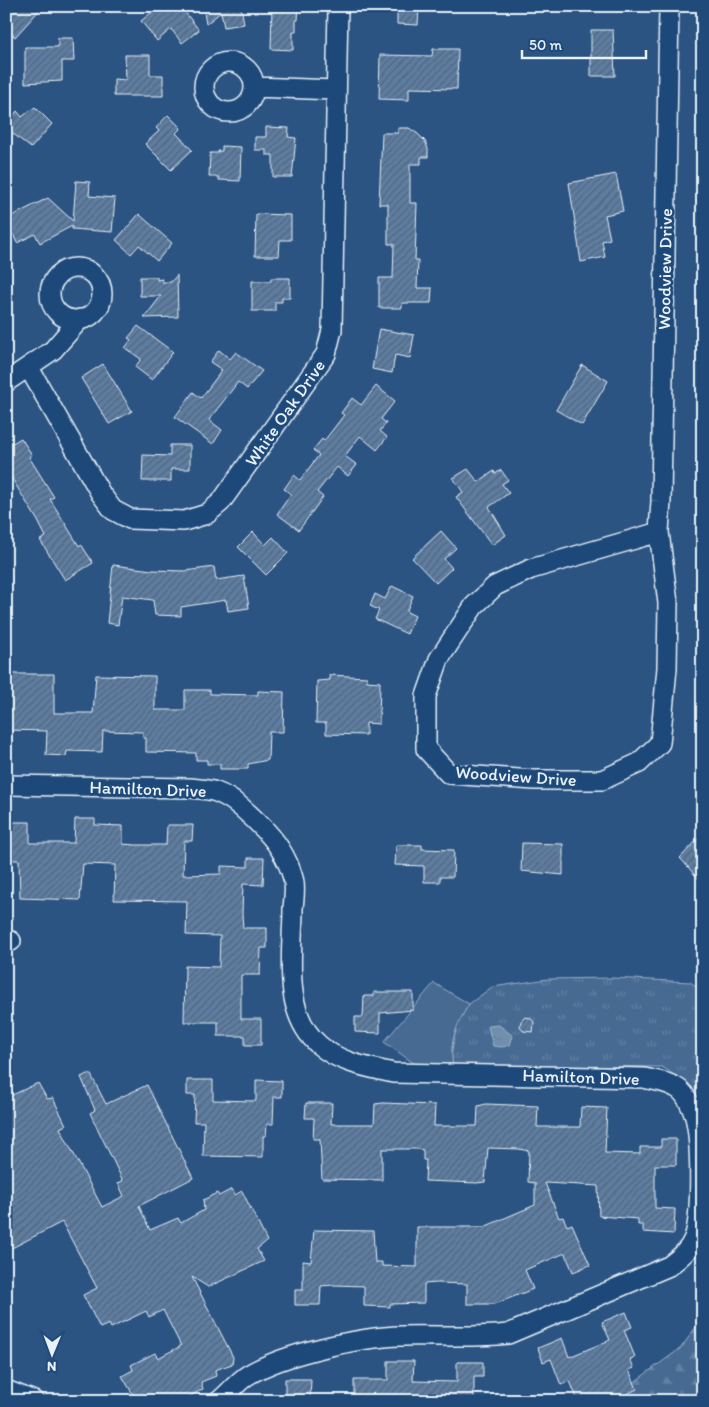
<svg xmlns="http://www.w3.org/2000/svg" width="709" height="1407" viewBox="0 0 709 1407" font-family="Itim,sans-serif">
  <defs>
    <pattern id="grass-tufts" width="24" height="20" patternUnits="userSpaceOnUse" patternTransform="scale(1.25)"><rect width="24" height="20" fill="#476b93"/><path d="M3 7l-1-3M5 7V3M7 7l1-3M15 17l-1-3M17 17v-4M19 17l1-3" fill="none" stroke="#6281a3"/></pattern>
    <pattern id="forest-firs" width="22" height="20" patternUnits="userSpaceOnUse" patternTransform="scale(1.25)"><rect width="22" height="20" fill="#476b93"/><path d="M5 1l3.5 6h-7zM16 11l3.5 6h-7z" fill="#6281a3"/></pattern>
    <pattern id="water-ripples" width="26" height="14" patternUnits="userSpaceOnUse" patternTransform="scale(1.25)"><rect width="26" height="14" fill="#708ead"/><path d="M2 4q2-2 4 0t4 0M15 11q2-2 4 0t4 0" fill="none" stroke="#61768a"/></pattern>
    <pattern id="building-hatch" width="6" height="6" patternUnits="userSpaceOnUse" patternTransform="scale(1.25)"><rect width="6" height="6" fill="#5d7da1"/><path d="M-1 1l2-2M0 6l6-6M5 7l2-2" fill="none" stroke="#53657a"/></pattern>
  </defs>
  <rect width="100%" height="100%" fill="#2b5482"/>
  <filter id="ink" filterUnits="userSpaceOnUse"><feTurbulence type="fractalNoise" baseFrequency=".02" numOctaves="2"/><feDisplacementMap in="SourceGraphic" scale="10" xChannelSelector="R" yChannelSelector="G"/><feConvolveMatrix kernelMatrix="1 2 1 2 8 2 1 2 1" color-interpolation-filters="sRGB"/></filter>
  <g filter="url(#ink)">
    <!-- grass -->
    <path fill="url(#grass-tufts)" stroke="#98aec6" d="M613,978l77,4 13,9v58l-4,2 4,4v53l-16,-25 -25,-16 -209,-2 -2,-10 6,-31 12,-20 23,-17 56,-8z"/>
    <!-- forest -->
    <path fill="url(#forest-firs)" stroke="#98aec6" d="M703,1317v84h-105l17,-5 66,-48z"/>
    <!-- garden -->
    <path fill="#476b93" stroke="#98aec6" d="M434,983l35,21c-11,18 -21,39 -16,61l-38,-1 -31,-22z"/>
    <!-- water -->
    <path fill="url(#water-ripples)" stroke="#a0b6cb" d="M499,1025l14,11 -3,9 -8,2 -9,-1 -5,-20z"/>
    <!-- building -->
    <path fill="url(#building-hatch)" stroke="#e8f1f8" d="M6,6h37l-28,31 -9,-8z
      M160,6h20l19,24 -17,13 -11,-14 -14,12 -16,-20z
      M203,6h38l3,18 -20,3 -3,-15 -15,12z
      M272,6h27l-1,14h-2v12h-3v18l-22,-1z
      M397,6h22l-1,19 -21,-1z
      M591,30h22l2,46h-24z
      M58,38h15l1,23h-12v20l-37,2v-36h33z
      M433,49h25l-1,40 -48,-1v12l-30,-1 1,-44 52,1z
      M125,55h25v20h13v21h-49v-17l12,1z
      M35,107l17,17 -21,24 -25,-20v-11h6l5,-6 5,6z
      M168,115l13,13 -5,5 16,17 -21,20 -26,-26 14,-13 -3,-3z
      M266,127l23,1 -1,9 8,1 -4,39h-19v-22h-7v-5h-11v-13h11z
      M398,128h11l9,6 7,7 3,8v8h-7v7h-11v39h7l-2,57h3l-1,28h15l-1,15h-29v5h-23v-30h14l1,-34h-6v-40h-9l3,-71h16z
      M222,146l19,1 -1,34 -21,-1v-3h-10l1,-24h8v-2h4z
      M616,174l7,37 -18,4 5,24 -8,2 3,16 -24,5 -12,-79z
      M76,181l14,1 -1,14 26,2 -3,34 -40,-3v-3l-32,17 -5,-9 -18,9 -11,-24 42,-21 25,23z
      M139,214l33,29 -15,18 -18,-16 -8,9 -15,-14z
      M256,214l35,1v25h-11l-1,16h-24z
      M177,275l1,42 -34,1 17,-22h-21v-19h17v3l5,-1v3h9z
      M271,278h19v20h-8v4h-7v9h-23v-30h19z
      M138,326l35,26 -21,28 -17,-13 6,-8 -16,-11 6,-8 -3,-2z
      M379,329l35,6 -4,23 -15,-3 -3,18 -20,-4z
      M219,350l11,9 6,-7 26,19 -15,18 -9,-7 -29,38 13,10 -9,14 -38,-27 18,-25 8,6 21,-28 -12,-8z
      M103,364l29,47 -23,13 -28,-46z
      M582,365l26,16 -26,44 -26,-15z
      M376,386l19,15 -14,18 5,4 -6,8 7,6 -10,13 -17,-14 -15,20 12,9 -9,11 -11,-9 -20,25 6,5 -24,33 -22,-16 14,-20 -7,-5 10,-14 6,5 19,-25 -6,-5 9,-11 2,2 20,-26 -3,-2 11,-15 9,7z
      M21,438l11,17 -3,2 25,40 -4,2 29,47 2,-2 12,19 -28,17 -25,-40 6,-3 -8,-16 -32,-52v-22z
      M170,445h20v24h-19v12h-29l1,-26 27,1z
      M468,469l10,13 16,-11 1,3 6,-4 7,10 -6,4 7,9 -20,14 17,28 -14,10 -36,-48 7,-5 -10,-14z
      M441,531l15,17 -12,11 8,9 -16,15 -24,-25z
      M253,532l12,13 8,-8 15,16 -22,22 -28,-28z
      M113,565l39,5 33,1 29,-4 2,13 28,-4 5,32 -21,3 -2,-11 -45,7v9l-26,-1 -2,-15 -31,-4 -4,29 -11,-2z
      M392,586l21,10 -6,14v2l8,4 -8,18 -32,-15 4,-9 -9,-4 5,-12 10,5z
      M6,674h48v39h39l3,-38 59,1v34h30v-20h25v4l48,1v-4l26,1 -1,40h-14l-1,28 -20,4v5h-28v-5h-13v-4h-11v-7l-50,-1v-14h-3v-6l-40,-1 -1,21 -35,-1 -1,5 -20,-1 1,-24 -41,-1z
      M329,675l38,2v4l13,1 -1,42 -13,-1v12l-40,-1v-11h-10l1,-42 13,-1z
      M75,819h20v6l28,1v18l12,1h31l1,-20h26l-1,16h-8l-1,34 38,-1v-8l27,1v-9h16l-1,27 -20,-1 -1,30 1,14h24v20h-6l-1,27h-19v44h20v26h-16v-9h-27v-14h-34l1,-56 34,1 1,-31 -34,-1 1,-34 -73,-1 1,-35 -32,-1 -3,36 -60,-2 -1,-38h-8l1,-22h-6v-16h24v21h44z
      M703,834v50l-23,-26z
      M522,843l41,1v31l-42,-4z
      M396,845h26v4l32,1 -1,27h-13v5h-16v-16l-29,-1z
      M374,992h39v18l-33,3v20l-25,-1v-15h8l1,-21h10z
      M525,1017l5,1 4,4 -1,10 -10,-1 -3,-5 1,-5z
      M90,1073l16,31 41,-19 46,93 -54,28 11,24 28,-12 3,5 23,-13 -1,-10 14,-7 2,3 13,-7 3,6 7,-4 25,50 -10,8 7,12 -56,26 -16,-10 41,80 -1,7 -17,6 1,6 -15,6 2,7 -21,12h-45l-15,-25 11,-6 -2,-5 24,-12 3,5 23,-12 -18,-36 -14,7 -3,-6 -35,17 -2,-4 -9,4 -17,-33 14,-7 -35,-66 -56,29v-153l32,-15 9,16 6,-1 13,27 -6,3 42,79 22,-11 -6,-13 5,-2 -33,-68 5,-3 -14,-33z
      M187,1080h26v20l43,1v-21l26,1v16h-8l-1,27h-6l-1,12h-3v21l-60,-1 1,-34h-10l1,-27h-8z
      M306,1103h26l-1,21h43l1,-20 8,-1 52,2 -1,21h43l1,-20 8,-2 52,2 -1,21h43l1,-20 26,1 -2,45 35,1v-7h21v-8h15v26h-21v43l20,1 -1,25 -31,-2v-7h-5v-6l-39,-3 -1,-30 -53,-3 14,35 4,-1 4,9 5,-2 18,41 -17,7 -8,-19 -40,17 8,19 -38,15h-28v-20l-30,-1 -13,1v19l-34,1v3l-26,-1v-20l-30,-1 -13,1 -1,19h-25v-15h8v-29l8,1 3,-32 59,1 2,31h7v4l35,1v-40h67l51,-22v-22l-7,-1 1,-31 -10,-2 -31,-1 -3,34 -8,1 -52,-2 1,-21h-3v-10l-7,-1h-34v31l-60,-1 -2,-40h-7l1,-21h-9z
      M626,1312l6,15 -8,3 11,27 -5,2 4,9 -5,2 8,19 -24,12h-35l-8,-20 -9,4 -10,-26 -8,3 -5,-14 24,-10 7,19 41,-17 -8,-18z
      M388,1361h26l-1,20 44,1v-20h26v15h-9v24h-68v-3h-35v3h-17v-21h34z
      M285,1379h26l-1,22h-18v-7h-7z"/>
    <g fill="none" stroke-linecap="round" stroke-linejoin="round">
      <defs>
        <path id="minor" d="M204 87a25 25 0 1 1 50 0a25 25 0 1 1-50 0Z
          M254,87l81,3
          M50 294a26 26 0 1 1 52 0a26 26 0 1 1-52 0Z
          M29,368l72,126 12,16 17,9 54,2 23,-7 14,-12 105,-148 6,-24 6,-324
          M6,382l47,-32 27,-31
          M659,532l9,71 -1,65 -7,75 -21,20 -37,17h-68l-85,-6 -23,-25v-53l13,-37 35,-53 21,-20 36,-17z
          M659,532l2,-31 8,-495
          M6,785l184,3c8,1 19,1 26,4 17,6 31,20 43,32 16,15 28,32 34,54 3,9 1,20 0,30 0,44 -12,104 26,137 21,18 48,22 74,28l251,5c12,3 26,4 36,12 7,6 12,18 15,27 6,23 7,99 -1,121 -5,13 -15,20 -25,28l-161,68c-35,4 -71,1 -106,2 -43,1 -119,18 -154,39 -11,7 -19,18 -29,26
          M6,941h5
          M6,1390l28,11"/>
      </defs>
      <!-- minor casing -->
      <use href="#minor" stroke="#e8f1f8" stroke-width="22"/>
      <!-- minor -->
      <use href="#minor" stroke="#1f4a7a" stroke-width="19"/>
    </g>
  </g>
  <g text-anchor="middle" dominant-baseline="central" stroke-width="5" stroke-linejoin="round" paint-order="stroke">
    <!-- street labels -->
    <g font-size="18" fill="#e8f1f8" stroke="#1f4a7a">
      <text transform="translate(665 269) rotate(-89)">Woodview Drive</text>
      <text transform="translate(285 413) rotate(-55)">White Oak Drive</text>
      <text transform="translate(516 776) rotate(4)">Woodview Drive</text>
      <text transform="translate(148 789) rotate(2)">Hamilton Drive</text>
      <text transform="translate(581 1077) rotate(2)">Hamilton Drive</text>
    </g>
  </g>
  <!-- margin -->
  <rect width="709" height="1407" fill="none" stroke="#1f4a7a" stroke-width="25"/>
  <rect x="12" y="12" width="684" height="1382" fill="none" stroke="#e8f1f8" stroke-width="2" filter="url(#ink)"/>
  <!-- north arrow -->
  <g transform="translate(52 1354) rotate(181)" stroke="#1f4a7a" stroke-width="4" paint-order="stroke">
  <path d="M0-4L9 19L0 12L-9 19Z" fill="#e8f1f8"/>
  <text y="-8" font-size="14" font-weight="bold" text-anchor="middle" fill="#e8f1f8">N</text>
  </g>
  <!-- scale -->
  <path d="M522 50v8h124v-8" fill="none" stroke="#e8f1f8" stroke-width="2.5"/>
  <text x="529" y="50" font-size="15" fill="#e8f1f8" stroke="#1f4a7a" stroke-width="4" paint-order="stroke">50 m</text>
</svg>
